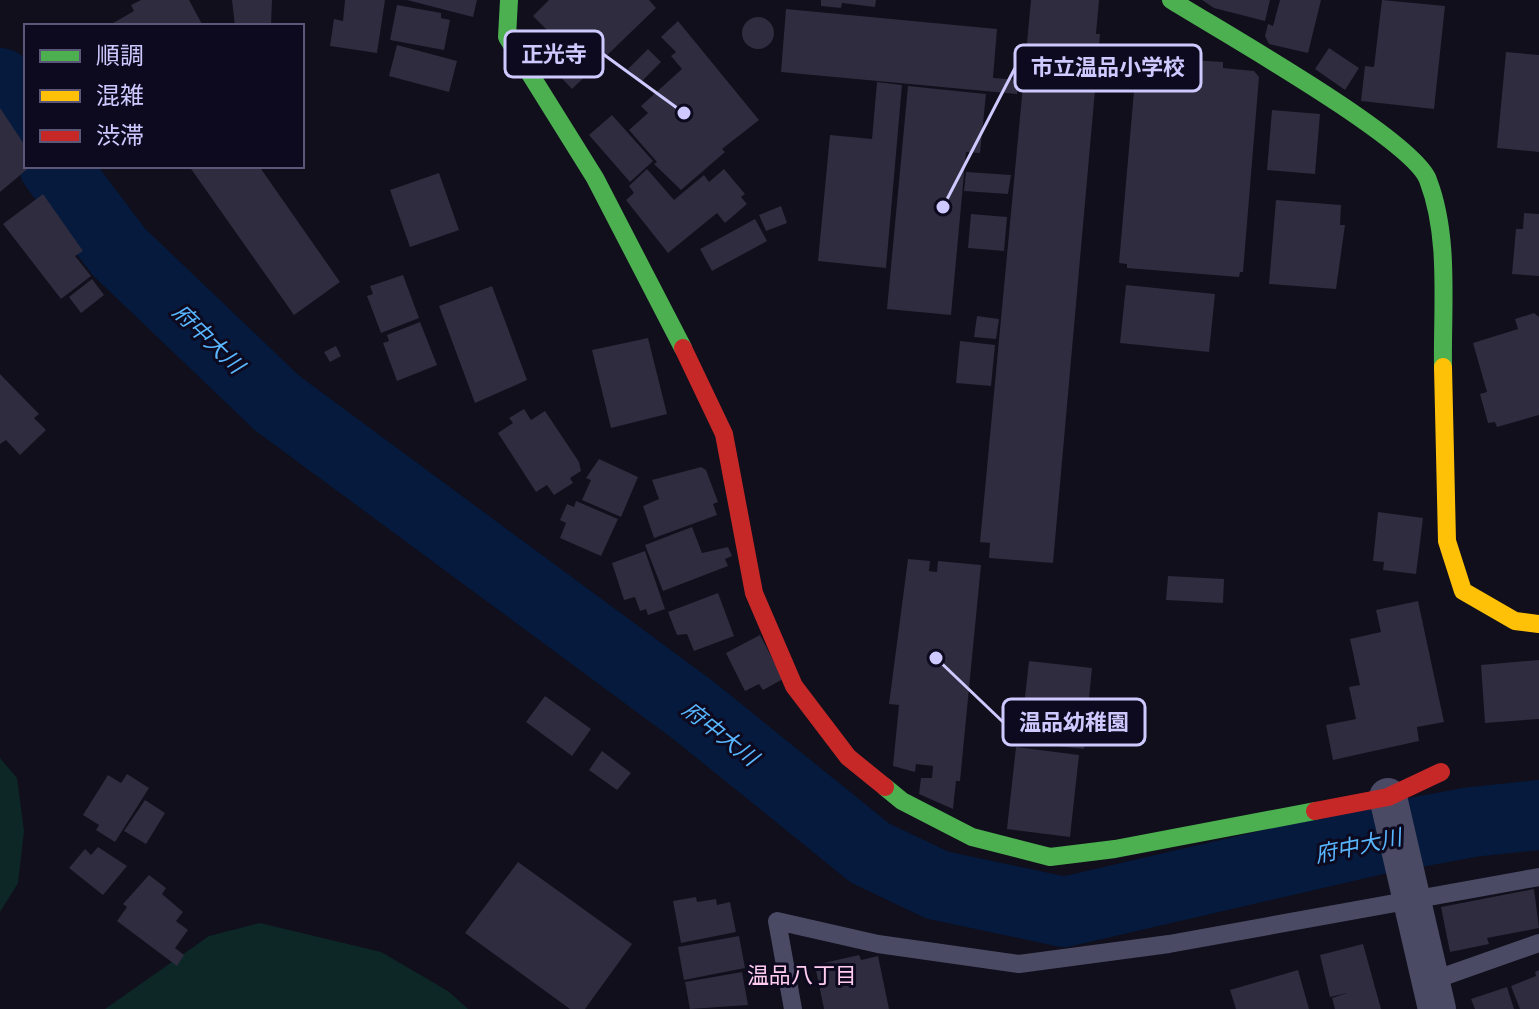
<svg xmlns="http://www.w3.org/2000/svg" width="1539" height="1009" viewBox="0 0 1539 1009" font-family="Ubuntu,'Noto Sans JP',sans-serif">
  <rect width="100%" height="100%" fill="#100f1b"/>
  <!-- green -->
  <path fill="#0d2727" d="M0,758l17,20 7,53 -6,52 -18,29z
    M260,923l121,29 67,39 20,18h-363l104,-73z"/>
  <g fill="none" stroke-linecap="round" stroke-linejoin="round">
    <!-- river -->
    <path stroke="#051a3d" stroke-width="70" d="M0,83l26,41
      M54,166l65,86 158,151 416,307 177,143 67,32 127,27 316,-73 92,-17 67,-7"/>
  </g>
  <!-- building -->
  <path fill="#2e2c3e" d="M141,0h48l14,26h-95l26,-15 -3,-6z
    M232,0h40l-1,26h-36z
    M345,0h40l-8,53 -47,-7 4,-27 9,2z
    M407,0h70l-4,17z
    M549,0h100l7,8 -84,81 -33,-35 16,-16 -22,-22z
    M821,0h55l-1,7 -33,-4 -1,5 -20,-2z
    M1031,0h68l-3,34h4l-47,529 -64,-5 1,-15 -10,-1z
    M1202,0h68l-5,21 -51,-13z
    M1280,0h41l-13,53 -39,-9 -4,-8 3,-12 5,2z
    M1382,0l63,6 -11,103 -73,-8 4,-35 9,1z
    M397,5l44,8v5l9,2 -6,30 -54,-10z
    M786,9l211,20 -4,49 28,2 -4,14 -236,-22z
    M742 33a16 16 0 1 1 32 0a16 16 0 1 1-32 0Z
    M678,21l81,99 -37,29 3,3 -44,38 -27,-26 3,-2 -28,-32 19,-17 -7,-7 41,-37 -11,-13 5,-4 -15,-15z
    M397,45l60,16 -8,31 -60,-16z
    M1329,48l30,20 -14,22 -30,-21z
    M648,49l13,13 -20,20 -13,-13z
    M1506,52l33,3v97l-42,-4z
    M1173,59l50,3v6l31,3 5,6 -16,195h-3l-1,5 -112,-9v-4l-8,-1 17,-195h6l1,-5 30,2z
    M877,82l25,3 -16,183 -68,-7 12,-126 42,4z
    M908,86l78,8 -6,59 -14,-1 -15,163 -64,-6z
    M0,108l26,39v19h5l-31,26z
    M1272,110l48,4 -5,60 -48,-4z
    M612,115l41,46 -23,21 -41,-47z
    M189,166h70l81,116 -46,33z
    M647,169l27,31 30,-25 5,7 15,-13 21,25 -4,3 6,7 -22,19 -8,-10 -49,40 -42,-53 8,-7 -5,-7z
    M966,172l45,3 -3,19 -44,-3z
    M439,173l20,57 -49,17 -20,-57z
    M43,194l40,57 -8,5 16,20 -30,23 -58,-75z
    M1276,200l65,5 -1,20h5l-9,64 -67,-5z
    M781,206l6,17 -21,8 -7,-16z
    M1524,213l15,1v62l-27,-2 4,-45h7z
    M971,214l36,3 -3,34 -36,-3z
    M755,219l12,22 -55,30 -12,-22z
    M403,275l16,43 -38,15 -14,-37 6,-2 -3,-8z
    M92,279l12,16 -23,18 -12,-16z
    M1126,285l89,9 -6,58 -89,-9z
    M492,286l35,94 -52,23 -36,-97z
    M1534,313l5,4v98l-42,12 -2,-5 -7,1 -8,-29 7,-2 -14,-49 45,-14 -3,-10z
    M977,316l22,3 -3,20 -22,-2z
    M420,322l17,43 -40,16 -14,-38 6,-2 -2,-6z
    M648,338l19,76 -56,14 -19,-78z
    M960,341l35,4 -4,41 -35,-3z
    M336,346l5,10 -11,6 -6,-10z
    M0,374l39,40 -5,4 12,12 -26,25 -14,-15 -6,4z
    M524,409l7,11 14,-9 34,51 2,9 -11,7 3,5 -19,12 -7,-10 -11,7 -38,-59 15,-10 -4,-5z
    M599,459l39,18 -17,40 -39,-17 9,-20 -5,-2z
    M701,467l5,3 12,32 -5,2 4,11 -63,23 -11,-32 16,-7 -7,-19z
    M576,501l42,18 -17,37 -41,-18 6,-15 -6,-3 7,-16 7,3z
    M1378,512l45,6 -7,56 -33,-4 1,-8 -11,-1z
    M692,527l10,26 26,-6 4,9 -7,3 3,7 -65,25 -18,-46z
    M645,551l20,58 -17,6 -2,-6 -6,2 -5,-14 -11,3 -12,-37z
    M908,559l22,2 -1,10 8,1 1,-11 43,4 -21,216h-4l-3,28 -34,-15 2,-16h11l1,-12 -17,-2 -1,8 -22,-6 6,-61 -10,-1z
    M1168,576l56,3 -1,24 -57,-3z
    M718,593l16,43 -40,15 -7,-17 -10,1 -9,-23z
    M1418,601l26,121 -27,5 2,14 -86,19 -7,-35 30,-6 -7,-32 11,-2 -10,-46 31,-7 -5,-22z
    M760,635l23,44 -20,11 -4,-6 -14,7 -19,-38z
    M1539,660v59l-54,4 -4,-58z
    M1029,661l63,7 -8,81 -64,-7z
    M545,696l46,33 -19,27 -46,-34z
    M1016,747l63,8 -9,82 -63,-8z
    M602,751l29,22 -14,17 -28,-20z
    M127,774l22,14 -34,54 -19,-12 3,-5 -16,-10 25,-40 13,8z
    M145,800l20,13 -19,31 -22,-13z
    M98,847l29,19 -24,29 -34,-27 16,-19 6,6z
    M518,862l114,82 -47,65h-15l-105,-76z
    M149,875l17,13 -4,6 21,18 -7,9 12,9 -13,18 9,7 -7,11 -60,-45 10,-14 -4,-3z
    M1534,889l5,39 -52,10 2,6 -39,8 -9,-45z
    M696,897l1,5 19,-3 1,6 13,-3 6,30 -55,11 -8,-42z
    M739,936l6,32 -61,12 -6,-33z
    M1363,944l18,65h-46l-3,-11 15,-5 -17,4 -10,-42z
    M859,955l2,5 17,-4 11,53h-65l-9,-44z
    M1298,970l11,39h-73l-6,-19z
    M1539,970v39h-19l-9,-23 25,-10 -1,-4z
    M742,972l6,33 -58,4 -5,-27z
    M1507,987l7,22h-39l-4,-10z"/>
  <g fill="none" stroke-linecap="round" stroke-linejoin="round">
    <!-- lane -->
    <path stroke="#4a4a65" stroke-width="18" d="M1431,981l108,-38
      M793,1009l-16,-88 101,23 141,20 150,-20 370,-67"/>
    <!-- street -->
    <path stroke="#4a4a65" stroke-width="38" d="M1388,797l49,212"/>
    <!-- fast -->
    <path stroke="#4caf50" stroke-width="18" d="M509,0l-2,37 88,141 88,170
      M1171,0c46,29 242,139 257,180 22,57 14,126 15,187
      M885,787l17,14 70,36 78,20 65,-8 200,-38"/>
    <!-- slow -->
    <path stroke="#ffc107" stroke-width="18" d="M1443,367l4,174 16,50 52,30 24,3"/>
    <!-- jam -->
    <path stroke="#c62828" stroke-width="18" d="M683,348l41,86 30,159 40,93 54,71 37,30
      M1315,811l73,-14 53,-25"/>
  </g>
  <g text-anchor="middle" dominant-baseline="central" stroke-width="6" stroke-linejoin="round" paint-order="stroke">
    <!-- water labels -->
    <g font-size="22" font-style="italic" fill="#58b7ff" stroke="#0d0a20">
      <text transform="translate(209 338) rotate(44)">府中大川</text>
      <text transform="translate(721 733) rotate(38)">府中大川</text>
      <text transform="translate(1358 845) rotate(-12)">府中大川</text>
    </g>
    <!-- neighbourhood labels -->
    <g font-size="22" fill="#fce" stroke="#0d0a20">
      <text x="802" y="974">温品八丁目</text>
    </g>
  </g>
  <!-- callouts -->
  <path fill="none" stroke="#cecaff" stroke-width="3" d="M684 113L603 54M943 207L1015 68M936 658L1003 722"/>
  <g fill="#cecaff" stroke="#0d0a20" stroke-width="3">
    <circle cx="684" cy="113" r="8"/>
    <circle cx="943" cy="207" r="8"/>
    <circle cx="936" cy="658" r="8"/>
  </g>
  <g fill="#0d0a20" stroke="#cecaff" stroke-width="3">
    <rect x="505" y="31" width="98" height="46" rx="8"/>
    <rect x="1015" y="45" width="186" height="46" rx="8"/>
    <rect x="1003" y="699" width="142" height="46" rx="8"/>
  </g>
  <g font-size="22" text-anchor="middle" font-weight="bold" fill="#cecaff">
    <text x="554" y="62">正光寺</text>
    <text x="1108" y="75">市立温品小学校</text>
    <text x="1074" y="730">温品幼稚園</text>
  </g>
  <!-- legend -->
  <rect x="24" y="24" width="280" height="144" fill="#0d0a20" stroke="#5a5779" stroke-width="2"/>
  <rect x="40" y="50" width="40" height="12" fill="#4caf50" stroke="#5a5779" stroke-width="2"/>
  <text x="96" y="64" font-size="24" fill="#cecaff">順調</text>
  <rect x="40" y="90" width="40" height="12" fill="#ffc107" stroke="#5a5779" stroke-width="2"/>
  <text x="96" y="104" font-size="24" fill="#cecaff">混雑</text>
  <rect x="40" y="130" width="40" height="12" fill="#c62828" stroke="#5a5779" stroke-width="2"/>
  <text x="96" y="144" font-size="24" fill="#cecaff">渋滞</text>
</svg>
